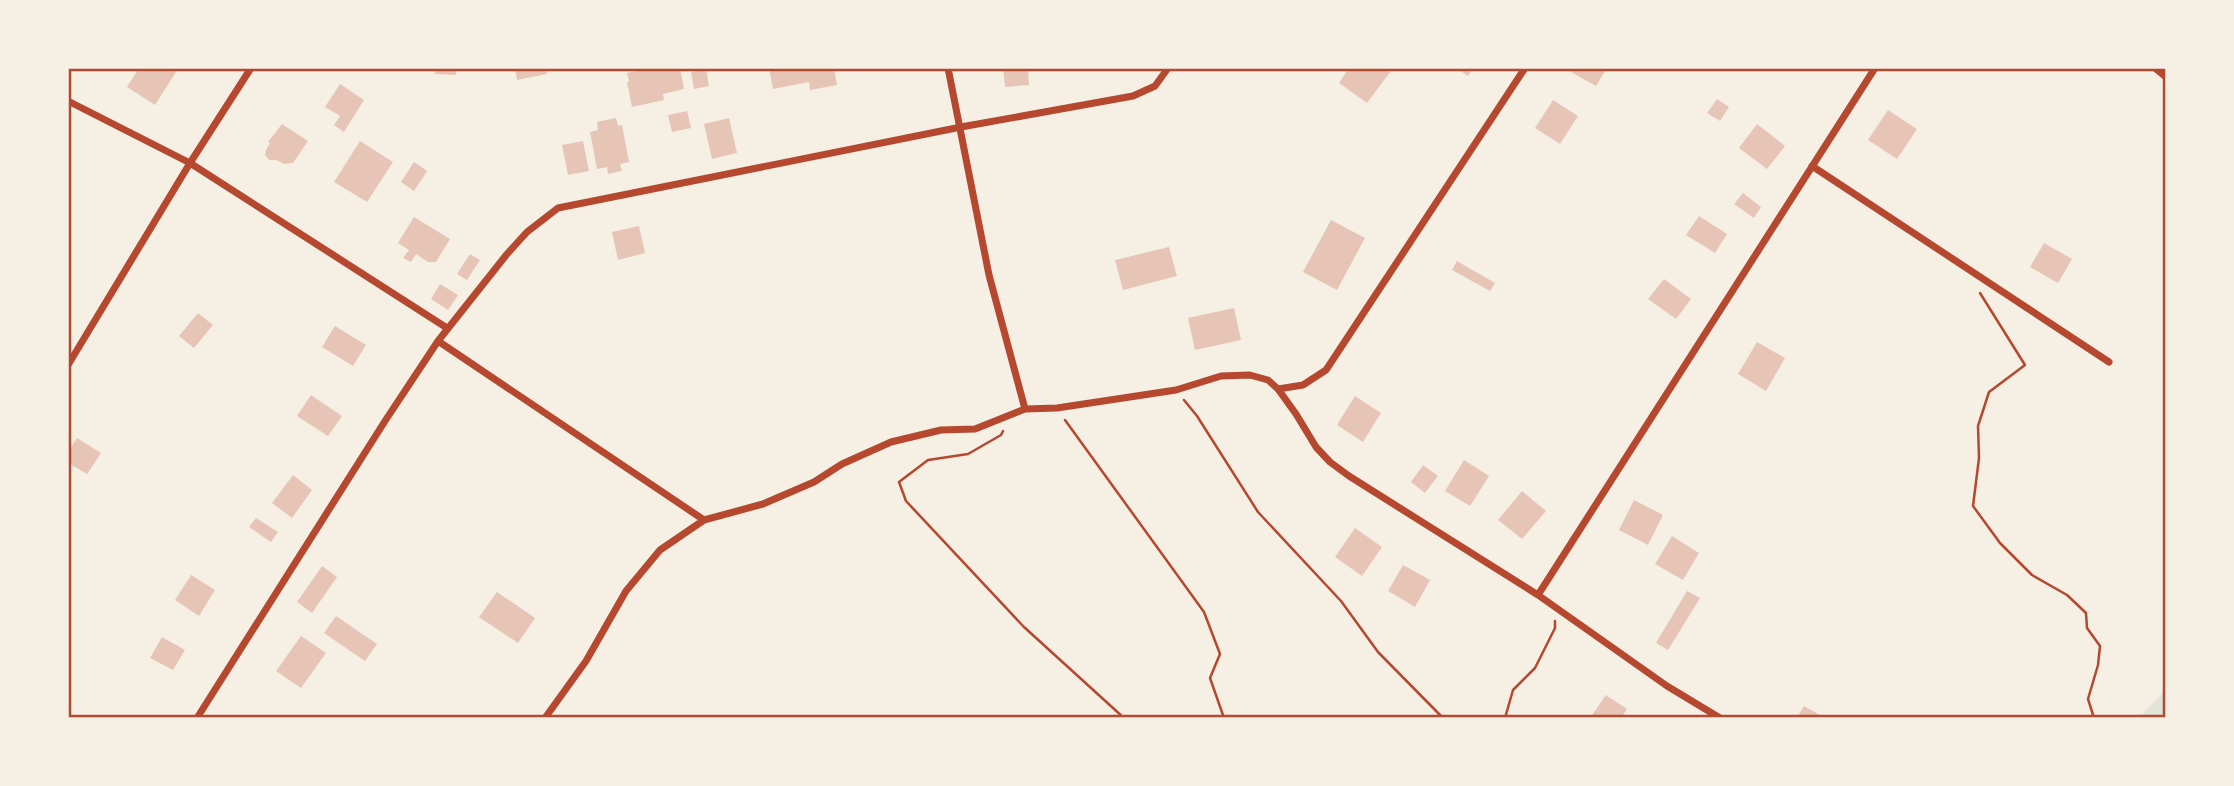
<svg xmlns="http://www.w3.org/2000/svg" width="2234" height="786" viewBox="0 0 2234 786" font-family="'PT Sans',sans-serif">
  <rect width="100%" height="100%" fill="#f6efe4"/>
  <!-- green -->
  <path fill="#e2e4dc" d="M2166,689v29h-27z"/>
  <!-- building -->
  <path fill="#e6c5b7" d="M139,68h31l6,4 -21,33 -28,-18z
    M435,68h21v7l-21,-1z
    M515,68h31l1,6 -30,6z
    M649,68h31l4,21 -21,5 1,6 -32,7 -5,-25h2l-2,-9z
    M769,68h65l3,17 -27,5 -1,-8 -36,7z
    M1003,68h25l1,17 -24,2z
    M1349,68h36l5,4 -23,31 -28,-20z
    M1456,68h17l-5,8z
    M1573,68h34l-11,18 -25,-14z
    M706,69l3,17 -15,3 -3,-17z
    M340,84l24,16 -20,32 -10,-7 6,-9 -15,-9z
    M1717,99l12,8 -9,14 -13,-8z
    M1553,100l25,16 -18,28 -25,-16z
    M1888,110l29,19 -20,30 -29,-19z
    M687,111l4,17 -19,4 -4,-17z
    M616,118l2,8 4,-1 7,37 -9,2 2,7 -14,3 -1,-7 -10,2 -7,-37 8,-2 -1,-8z
    M729,118l8,35 -25,6 -8,-35z
    M282,124l26,17 -15,22 -9,1 -8,-4h-7l-4,-5 1,-5 4,-7 -2,-1z
    M1757,124l28,22 -18,23 -28,-21z
    M360,141l33,21 -26,40 -33,-20z
    M583,141l6,30 -21,4 -6,-30z
    M414,162l13,9 -13,20 -13,-9z
    M1743,193l18,14 -7,11 -20,-14z
    M1699,216l28,18 -12,19 -29,-18z
    M414,217l36,22 -14,23h-8l-12,-8 -5,8 -8,-4 6,-8 -11,-7z
    M1331,220l34,18 -28,52 -34,-18z
    M639,226l6,27 -27,7 -6,-28z
    M2044,243l28,16 -14,24 -28,-16z
    M1169,247l8,29 -54,14 -8,-30z
    M470,254l10,6 -13,20 -10,-6z
    M1457,261l38,22 -5,8 -38,-21z
    M1664,279l27,20 -15,20 -28,-20z
    M440,284l18,11 -10,15 -17,-11z
    M1234,308l7,32 -46,10 -7,-32z
    M198,313l15,12 -19,23 -15,-12z
    M335,326l31,19 -13,21 -31,-19z
    M1757,342l28,16 -19,33 -28,-17z
    M311,395l31,21 -14,20 -31,-20z
    M1355,396l26,17 -18,29 -26,-17z
    M77,438l24,15 -14,21 -19,-11v-11z
    M1464,460l25,16 -19,30 -25,-15z
    M1423,465l15,11 -13,17 -14,-11z
    M293,475l19,15 -20,28 -20,-15z
    M1522,491l24,20 -24,28 -24,-19z
    M1634,500l29,15 -15,30 -29,-15z
    M256,518l22,14 -7,10 -22,-15z
    M1355,528l27,19 -20,29 -27,-19z
    M1672,536l27,17 -16,27 -28,-16z
    M1403,565l27,15 -15,27 -27,-16z
    M322,566l15,11 -25,36 -15,-11z
    M191,575l24,15 -16,26 -24,-16z
    M1687,591l13,7 -32,52 -12,-7z
    M497,592l38,26 -17,25 -39,-26z
    M336,616l41,28 -12,17 -41,-28z
    M301,636l25,17 -25,35 -25,-17z
    M162,637l23,13 -12,20 -23,-12z
    M1606,695l21,14 -6,9h-31z
    M1804,706l21,12h-28z"/>
  <g fill="none" stroke-linecap="round" stroke-linejoin="round">
    <!-- path -->
    <path stroke="#b5482f" stroke-width="2.5" d="M1980,293l45,72 -36,27 -11,34 1,32 -6,48 27,37 32,32 35,20 19,18 1,15 13,18 -2,19 -10,34 6,19
      M1184,400l13,16 61,96 83,89 37,51 65,66
      M1065,420l139,192 16,42 -10,24 14,40
      M1003,431l-2,4 -33,19 -40,6 -29,22 7,19 118,126 100,91
      M1505,718l8,-28 22,-22 20,-40v-7"/>
    <!-- minor -->
    <path stroke="#b5482f" stroke-width="7" d="M948,68l41,207 36,134
      M2155,68l11,9
      M68,101l122,62 257,165
      M1812,166l297,196
      M438,341l266,179
      M68,365l122,-202 61,-95
      M1278,389l25,-4 23,-15 199,-302
      M1538,595l337,-527
      M197,718l188,-297 53,-80 69,-87 20,-22 31,-24 403,-81 172,-31 22,-10 13,-18
      M545,718l41,-57 40,-70 34,-41 44,-30 59,-16 51,-22 28,-18 49,-22 50,-12 34,-1 50,-20 32,-1 119,-18 45,-14 29,-1 18,5 10,9 18,25 20,33 14,15 19,14 189,119 129,91 53,32"/>
  </g>
  <!-- border -->
  <rect width="2234" height="786" fill="none" stroke="#f6efe4" stroke-width="140"/>
  <rect x="70" y="70" width="2094" height="646" fill="none" stroke="#b5482f" stroke-width="2.5"/>
</svg>
